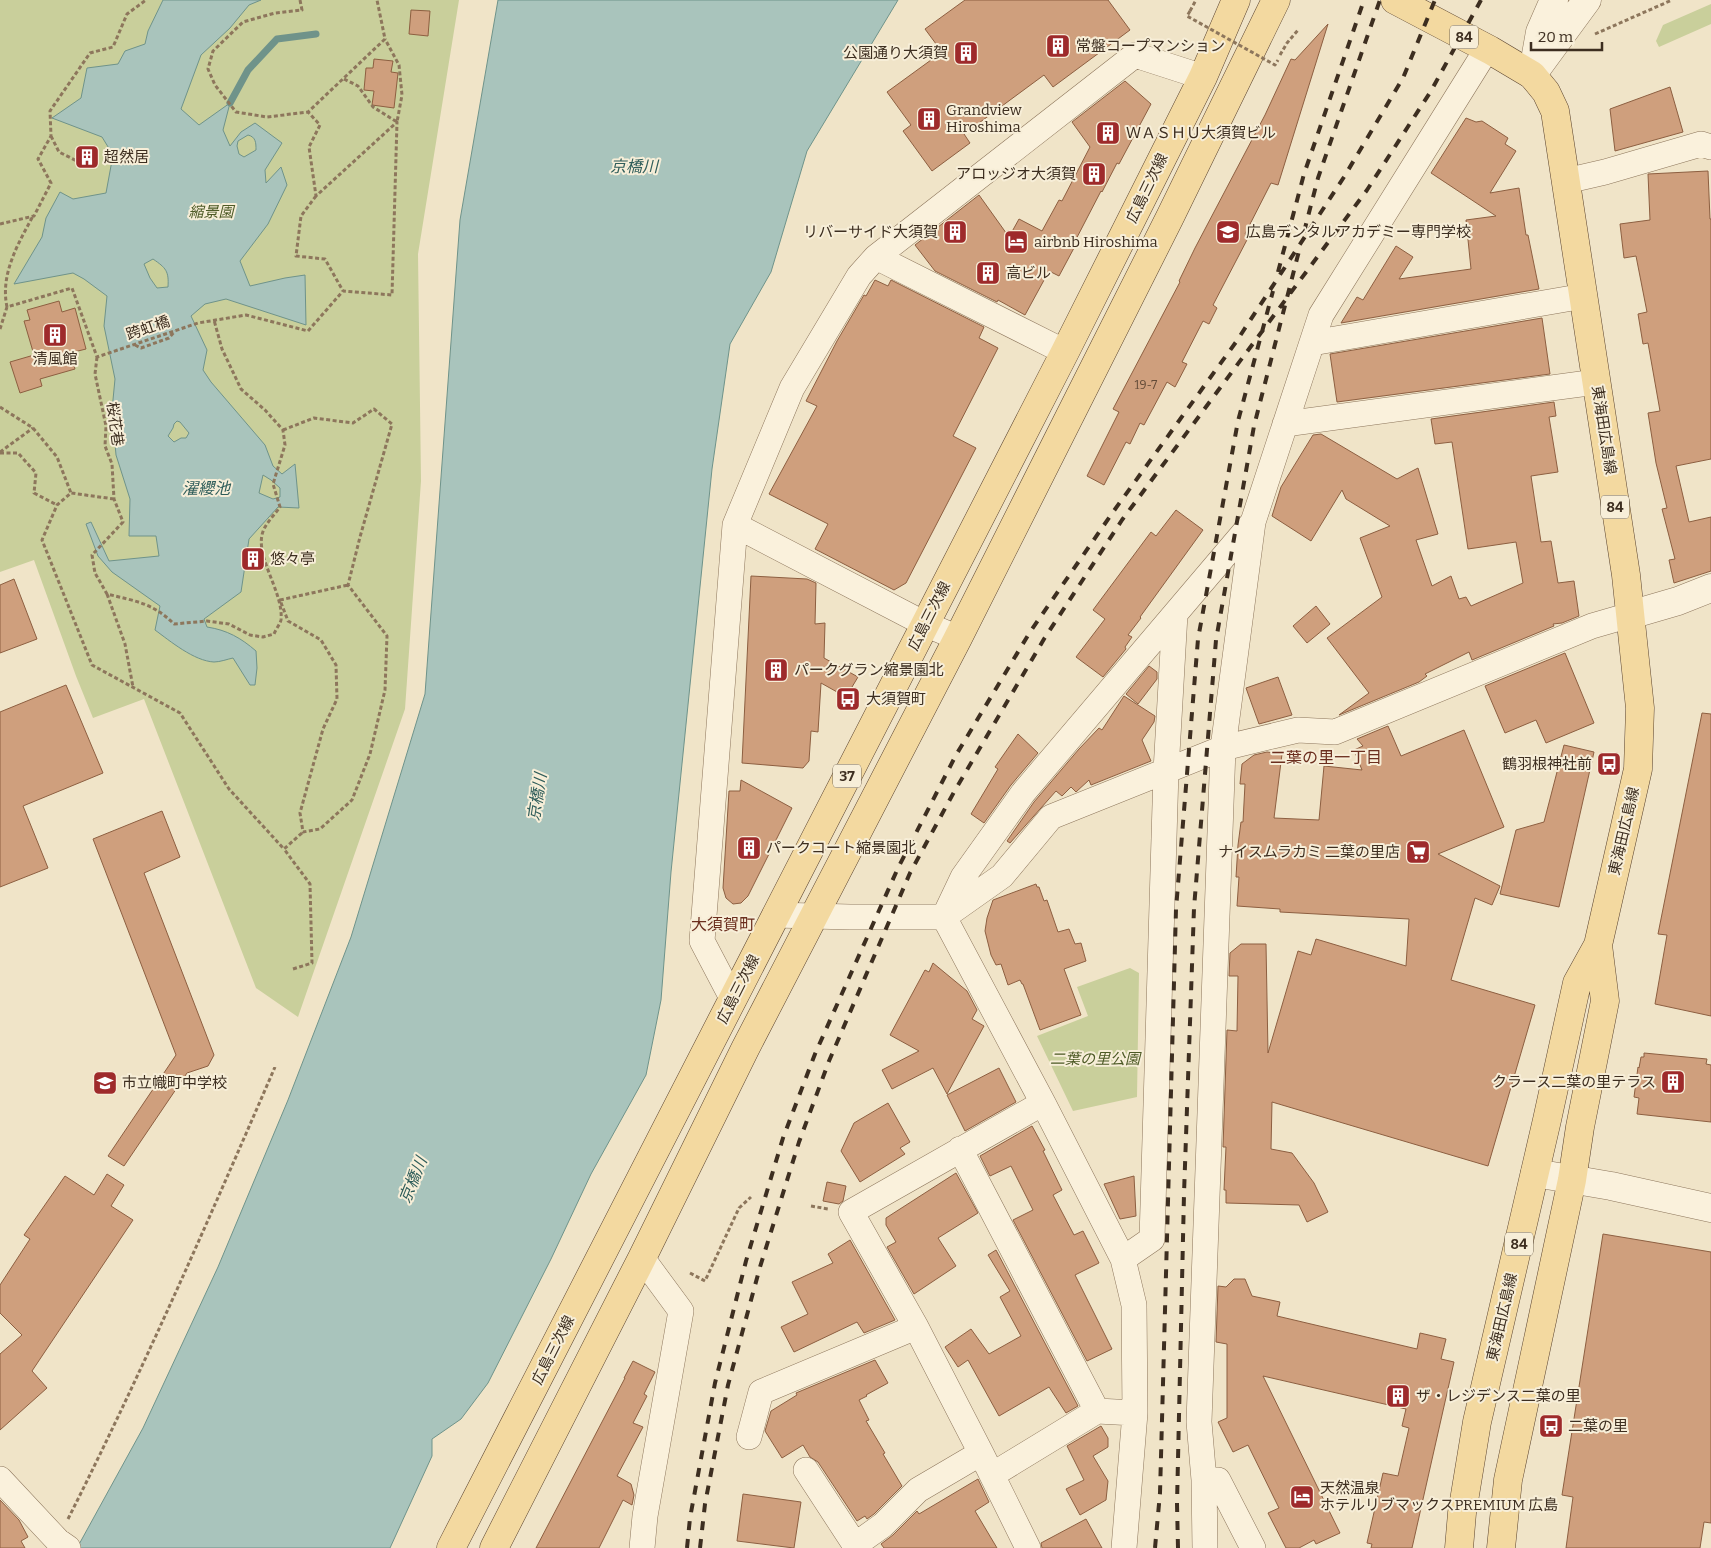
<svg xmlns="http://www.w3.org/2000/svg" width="1711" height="1548" viewBox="0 0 1711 1548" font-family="Bitter,'Noto Sans JP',serif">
  <rect width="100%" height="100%" fill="#f0e4c8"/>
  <!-- green -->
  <path fill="#c9cf9b" d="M0,0h459l-41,254 3,227 -16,228 -107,308 -42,-29 -112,-289 -51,19 -17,-42 -42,-116 -34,12z
    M1711,4v20l-52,23 -3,-6 7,-16z
    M1130,968l9,5 -2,124 -64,14 -36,-75 51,-20 -11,-29z"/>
  <!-- water -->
  <path fill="#a9c4bc" stroke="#6f938a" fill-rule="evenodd" d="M163,0h98l-12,5 -19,23 -29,27 -20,54 18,16 31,-22 -7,27 7,16 11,-14 14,-9 27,20 -17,27 1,13 15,-16 6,18 -19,39 -28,37 10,25 35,-8 20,-3 1,50 -80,-26 -21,5 -14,12 16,34 -4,20 8,12 54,63 8,21 9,8 13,-10 4,44 -21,-1 -29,32 -8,53 -37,27 3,8c20,3 34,11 49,24l1,17 -2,17h-5l-17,-27c-5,1 -13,4 -19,4 -20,-1 -44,-21 -59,-32l5,-24 -48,-34 -14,-16 -12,-32 5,-2 18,39 50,-5 -3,-20h-27l1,-37 -14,-44 -4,-45 3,-31 -11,-53 3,-30 -23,-17 -11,-6 -59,11 28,-47 4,-19 14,-26 13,7 33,-6 7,-38 -11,-18 -50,-19 29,-20 6,-30 31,-4 7,-13 20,-7 3,-13zM248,135c8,2 8,8 8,15l-12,7 -5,-3 -2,-8 1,-5zM153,259c13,9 16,12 15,28l-11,1 -7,-10 -6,-14zM177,421l3,1 9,11 -3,5h-5l-7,4 -6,-6 5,-8 1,-4zM263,475l8,5 9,8v9l-7,2 -14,-6z
    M498,0h400l-91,151 -36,121 -41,72 -18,125 -41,403 -10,128 -15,75 -55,99 -40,85 -63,124 -27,36 -29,20v17l-42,92h-313l66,-120 75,-161 70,-167 63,-163 74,-243 35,-474z"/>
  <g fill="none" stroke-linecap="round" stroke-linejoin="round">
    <!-- stream -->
    <path stroke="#6f938a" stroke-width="7" d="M230,103l18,-33 29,-31 39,-5"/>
  </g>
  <!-- building -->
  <path fill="#cf9f7d" stroke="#8d5f41" d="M965,0h143l22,30 -77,57 -9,-12 -80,59 6,9 -38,28 -29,-40 8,-6 -24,-33 55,-40 -17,-23z
    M411,10l19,1 -2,25 -19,-2z
    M1328,24l-50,161 -7,-2 -26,51 4,2 -36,69 4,3 -8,16 -6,-3 -21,41 5,2 -12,23 -8,-5 -23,43 -4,-2 -10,21 -4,-2 -22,43 -17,-9 32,-64 -6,-3 67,-127 -1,-1 16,-33 70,-133 26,-56 4,1z
    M374,59l19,2 -2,11 7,1 -4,35 -22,-3 2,-14 -10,-1 2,-22h7z
    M1125,81l26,23 -32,60 -2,-1 -15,29 -1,-1 -29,56 2,1 -15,28 -10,-5 -24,44 -27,-15 -1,2 -62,-31 -20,-26 64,-50 30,42 10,-18 23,12 17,-31 3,1 28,-54 -18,-25z
    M1670,87l13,45 -68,19 -5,-42z
    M1466,118l10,4 6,-1 26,17 -3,6 11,7 -26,42 29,-5 7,47h2l11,54 -198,34 16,-26 6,3 33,-54 17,11 -14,22 72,-10 -5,-49 30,-4 -65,-43z
    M1708,171l2,48h1v240l-35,7 13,56 22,-5v54l-37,12 -5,-23 6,-1 -13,-50 5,-1 -11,-45 -8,-50 12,-2 -12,-68 -5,1 -5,-30 9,-2 -11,-56 -12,2 -4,-34 30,-4 -2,-46z
    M875,280l13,6 3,-6 93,47 -5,11 19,10 -45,88 23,12 -70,135 -12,7 -79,-41 13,-25 -59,-30 48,-88 -11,-5 31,-60 27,-46 2,1z
    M59,301l3,11 13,-4 11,41 -16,4 5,16 -35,10 2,7 -22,7 -10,-31 24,-7 -10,-34 6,-1 -3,-10z
    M1542,318l8,56 -213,28 -7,-48z
    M1554,402l2,14 -7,1 9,55 -27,4 10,66 10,-1 7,42 16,-2 5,35 -17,7 -9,1 1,2 -82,34 -3,-8 -44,22 2,2 -8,6 -80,33 30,-22 -42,-55 55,-41 -22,-59 30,-12 -44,-27 -4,-9 -31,51 -39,-25 9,-29 32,-52 8,-1 76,45 21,-11 20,66 -22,6 16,46 19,-10 8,23 7,-2 5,9 52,-23 -7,-41 -48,7 -16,-107 -17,2 -4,-25z
    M1176,510l27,20 -63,87 1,1 -13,17 4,2 -7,10 1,2 -23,28 -27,-20 29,-38 -12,-9 58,-78 5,4z
    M751,576l56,3 9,4 -1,41 10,-1 -1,35 34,19 -12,20 -25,-14 -3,49 -7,-1 -2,30 -6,7 -61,-5z
    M14,579l23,60 -37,14v-68z
    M1316,606l14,18 -23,19 -14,-17z
    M1565,653l29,70 -48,20 -10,-23 -31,13 -20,-47z
    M1149,666l8,6v7l-19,25 -12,-10z
    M1278,677l14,38 -33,9 -13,-36z
    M66,685l37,88 -80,33 25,62 -48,19v-175z
    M1124,696l31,20 -1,6 -12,18 9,21 -60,24 -2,-5 -13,12 -5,-5 -9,9 -6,-5 -46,52 -3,-2 27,-39 45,-53 20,-21 3,2z
    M1702,713l9,1v302l-56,-12 12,-69 -9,-1z
    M1388,726l13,30 63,-26 40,97 -66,27 62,32 -8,19 -17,-7 -24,82 84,25 -47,161 -216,-64 -1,47 21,4 22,30 14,29 -21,10 -8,-17 -73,-2v-13h-2l2,-43h-3l4,-117 10,1 1,-55h-9l1,-23 11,-9h25l2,109 30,-102 13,4 5,-16 90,27 3,-47 -129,-7v-3l-43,-3 2,-29h-3l2,-32 3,-23h2l2,-38h-5l2,-20 12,-9 13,-3 15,2 -8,64 45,2 5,-54 38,4 -8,-20 9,-4 -6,-7z
    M1018,734l20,19 -27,32 -27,38 -13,-9 27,-45 -3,-2z
    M1564,745l30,7 -35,155 -59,-13 16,-64 28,-8z
    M741,780l51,28 -44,88 -7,7 -8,1 -7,-6 -3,-10 6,-97h11z
    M162,811l18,46 -36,16 70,182 -6,11 -21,7 -63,93 -16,-10 68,-101 -83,-216z
    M1036,884l1,3h2l5,14 3,-1 11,32 11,-3 6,15 6,-1 5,18 -22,8 17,46 -41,15 -17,-46h-1l-2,-4 -12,5 -7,-21 -5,1 -5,-10 -6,-24 2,-13 6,-18z
    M933,963l34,28 10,19 -5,9 12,7 -37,68 -14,-26 -41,21 -10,-19 37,-19 -29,-16 35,-65 4,2z
    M1644,1053l63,6 -1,5 5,1v57l-74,-8 2,-16 -5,-1 4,-30 1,1 2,-11h3z
    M999,1068l17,34 -51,29 -18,-36z
    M888,1103l22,39 -10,6 5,6 -45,28 -19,-31 13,-28z
    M1032,1126l13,24 -2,1 19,39 -9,5 21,40 9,-4 16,32 -24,12 37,74 -25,12 -74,-141 20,-10 -22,-44 -21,10 -10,-20z
    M956,1173l22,40 -40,25 18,28 -42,28 -27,-47 9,-5 -10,-17v-7z
    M107,1174l17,11 -13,21 22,14 -101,151 15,17 -47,42v-76l22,-19 -22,-22v-28l30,-46 -6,-4 41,-59 29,19z
    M1134,1176l2,40 -16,3 -16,-35z
    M827,1182l19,4 -3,15 -4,3 -16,-3z
    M1603,1234l108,18v271l-7,-1 -4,26h-134l7,-51 -11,-2z
    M850,1240l45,80 -31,13 -7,-11 -63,30 -13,-25 27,-13 -16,-32 41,-19 -5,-9z
    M996,1250l82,156 -12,7 -17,-26 -50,29 -31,-56 -10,7 -13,-20 26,-18 18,25 32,-18 -21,-39 10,-6 -22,-36z
    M1234,1279h11l7,17 28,6 -3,14 140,33 3,-16 26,6 -5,20 13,3 -42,186h-41l1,-4 -5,-1 16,-70 15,3 11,-48 -7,-2 4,-17 -143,-33 77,157 -24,11 -2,-4 -15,8h-13l-18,-35 11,-5 -31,-63 -15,7 -15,-30 9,-4v-74l-11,-2 2,-56 8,1z
    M875,1360l13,23 -22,12 1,1 -8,4 10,20 -3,1 19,32 -2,1 19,32 -28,28 -7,5 -2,-3 -8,5 -39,-59 -8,-5 -7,-12 -21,13 -17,-27 6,-20 26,-16 -1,-2z
    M633,1361l22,11 -11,22 3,2 -14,27 10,4 -26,49 14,8 3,11 -2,10 -9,-5 -24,48h-63l89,-170h-1z
    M1101,1426l7,12v9l-15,9 15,25 -2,19 -26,15 -14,-26 18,-9 -17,-34z
    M978,1479l11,23 -14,9 22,37h-113l-3,-4 12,-9 24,-24 2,3z
    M743,1494l58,8 -7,46 -57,-7z
    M0,1500l19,20 9,17 -7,4 4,7h-25z
    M1086,1519l16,29h-60l-1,-5z"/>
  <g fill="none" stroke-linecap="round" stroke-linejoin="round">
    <defs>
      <path id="minor" d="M1566,181l39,-9 96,-28 10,3
        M876,257l189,95
        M1312,343l272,-47
        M1285,424l311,-42
        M735,525l190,99 33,14
        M775,915l75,2h94l58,-41 49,-59 172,-69 75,-18 37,2 257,-106 38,-11
        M733,1000l-31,-59 33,-416 57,-137 67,-112 17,-19 259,-202 68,22
        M960,1149l137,262
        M642,1258l39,53 -36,205 -3,32
        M1123,1259l29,-20 14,-468 9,-157
        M749,1437l12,-45 155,-65
        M806,1470l51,78
        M992,1475l105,-64 38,2
        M0,1479l58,62 10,7
        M1204,1480h14l35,68
        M855,1545l28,-20 35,-35 63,-37
        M1028,1548l-47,-95 -65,-126 -65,-115 192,-109
        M1124,1548l11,-135 -1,-108 -11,-46 -80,-156 -99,-186 19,-40 60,-84 230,-271
        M1205,1548l-1,-68 -5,-58 24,-674 30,-226 68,-207 166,-266"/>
      <path id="tertiary" d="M1534,66l6,-34 14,-32
        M1532,75l55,-75
        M1630,615l48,-14 33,-13
        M1535,1173l76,13 100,22"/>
      <path id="primary" d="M1395,0l95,50 42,25 14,17 9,19 71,464 14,133 -2,61 -40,176 -21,38 -30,137 -70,302 -15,91 -3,35
        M451,1548l614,-1196 138,-275 33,-77
        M494,1548l148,-290 103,-209 213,-411 212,-421 106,-217
        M1501,1548l7,-68 64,-300 8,-53 25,-126 -7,-56"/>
    </defs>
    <!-- minor casing -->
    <use href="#minor" stroke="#8d765c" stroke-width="26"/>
    <!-- tertiary casing -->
    <use href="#tertiary" stroke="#8d765c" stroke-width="29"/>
    <!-- primary casing -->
    <use href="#primary" stroke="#5b4430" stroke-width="29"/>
    <!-- path -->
    <path stroke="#8d765c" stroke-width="3" stroke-dasharray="4 2.5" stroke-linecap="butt" d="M300,0l2,10 -27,3 -32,9 -30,29 -5,18 7,16 21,27 31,5 41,-5 77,-73 -8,-39
      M1190,11l6,-11
      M1595,34l77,-34
      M1280,55l7,-12 11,-13
      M344,79l14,7 15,21 24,15 5,-27 -3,-30 -14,-26
      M51,136l8,16 18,9
      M316,196l-15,20 -5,40 29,3 18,32
      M0,224l34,-8 17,-33 -13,-24 13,-23 -1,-25 40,-58 23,-6 14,-33 19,-14
      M7,307c-7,-33 11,-63 26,-91
      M0,329l7,-22 65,-19 25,69 101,-34 48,-8 62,16 35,-40 49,4 5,-173 -81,74 -7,-49 11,-22 -12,-13
      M135,345l6,3 28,-10 6,-7
      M97,357l-2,17 11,52 -1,20 7,18 2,35 9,23 -31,33 3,18 12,21c28,7 46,9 67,30l33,-3 22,3 21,11 13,2 11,-3c2,-5 6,-10 7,-14 3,-29 -29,-66 -17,-91 4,-8 11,-15 16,-22l-7,-23 12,-39 -2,-15 -18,-20 -24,-21 -19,-40 -8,-29
      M0,407l33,21 24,29 14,36
      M283,430l31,-12 39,5 21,-14 18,15 -32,113 -12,48 39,51 -2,54 -15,64 -18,46 -32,29 -17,3 -3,-19 23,-84 14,-30 -1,-34 -15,-25 -33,-19 -8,-21 68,-15
      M0,452l33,-24
      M0,453h18l18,20 -2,20 23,12
      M114,499l-43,-6 -14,12 -15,35 50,125 88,48 49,76 55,60
      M107,594l18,50 8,43
      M293,969l19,-6 -2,-79 -26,-35 19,-17
      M811,1206l17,3
      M690,1273l15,8 34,-73 12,-11
      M68,1519c75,-149 141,-300 207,-452"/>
    <!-- minor -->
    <use href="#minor" stroke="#faf1dc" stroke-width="25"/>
    <!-- tertiary -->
    <use href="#tertiary" stroke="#faf1dc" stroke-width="28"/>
    <!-- primary -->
    <use href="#primary" stroke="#f3d9a0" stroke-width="28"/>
    <!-- rail -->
    <path stroke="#3d2e20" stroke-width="4" stroke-dasharray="9 9" stroke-linecap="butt" d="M1304,232l14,-54 62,-178
      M1278,272l26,-98 60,-174
      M687,1548l3,-30 25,-135 31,-122 37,-123 32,-84 83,-186 58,-113 74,-123 83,-120 123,-170 108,-165 59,-99 32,-78
      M700,1548l5,-44 23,-119 32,-118 39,-125 30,-81 81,-188 44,-81 90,-153 78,-119 245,-330 64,-99 50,-91
      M1155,1548l5,-55 16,-584 22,-270 40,-218 35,-130
      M1178,1548l-1,-44 7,-310 10,-286 22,-268 38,-214 45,-175"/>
    <!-- path-bridge -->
    <path stroke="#8d765c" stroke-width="3" stroke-dasharray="4 2.5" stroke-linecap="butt" d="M1190,11l-3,5 88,49 3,-5"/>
  </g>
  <!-- icons -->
  <defs>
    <symbol id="building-square" viewBox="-11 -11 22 22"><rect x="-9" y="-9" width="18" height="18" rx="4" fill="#9e2a2b" stroke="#f7eed8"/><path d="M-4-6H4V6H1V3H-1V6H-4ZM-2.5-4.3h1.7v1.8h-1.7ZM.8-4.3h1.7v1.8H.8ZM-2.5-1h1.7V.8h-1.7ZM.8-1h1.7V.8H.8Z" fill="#fff"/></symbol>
    <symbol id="school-square" viewBox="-11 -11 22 22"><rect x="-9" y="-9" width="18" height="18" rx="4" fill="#9e2a2b" stroke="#f7eed8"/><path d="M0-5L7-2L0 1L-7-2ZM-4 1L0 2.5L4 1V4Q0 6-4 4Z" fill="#fff"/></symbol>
    <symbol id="hotel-square" viewBox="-11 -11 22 22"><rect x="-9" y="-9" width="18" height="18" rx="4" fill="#9e2a2b" stroke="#f7eed8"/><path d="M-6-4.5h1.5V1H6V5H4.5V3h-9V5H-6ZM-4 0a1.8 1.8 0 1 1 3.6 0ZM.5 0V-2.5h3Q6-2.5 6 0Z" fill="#fff"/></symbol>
    <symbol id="bus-square" viewBox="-11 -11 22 22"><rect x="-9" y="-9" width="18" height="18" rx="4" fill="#9e2a2b" stroke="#f7eed8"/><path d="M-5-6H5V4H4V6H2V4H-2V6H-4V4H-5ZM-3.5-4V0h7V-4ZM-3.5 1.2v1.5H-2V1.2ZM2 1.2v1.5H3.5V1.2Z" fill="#fff"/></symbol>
    <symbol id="supermarket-square" viewBox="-11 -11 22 22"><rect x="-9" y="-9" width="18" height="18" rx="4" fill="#9e2a2b" stroke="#f7eed8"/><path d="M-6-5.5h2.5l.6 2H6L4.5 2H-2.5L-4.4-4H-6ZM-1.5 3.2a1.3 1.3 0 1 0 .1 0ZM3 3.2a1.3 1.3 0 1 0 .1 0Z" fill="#fff"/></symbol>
  </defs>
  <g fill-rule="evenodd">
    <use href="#building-square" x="1044" y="32" width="28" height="28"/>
    <use href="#building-square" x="952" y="39" width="28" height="28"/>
    <use href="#building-square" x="915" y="105" width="28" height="28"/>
    <use href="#building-square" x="1094" y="119" width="28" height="28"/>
    <use href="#building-square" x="73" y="143" width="28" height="28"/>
    <use href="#building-square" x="1080" y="160" width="28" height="28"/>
    <use href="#building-square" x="941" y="218" width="28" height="28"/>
    <use href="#school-square" x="1214" y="218" width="28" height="28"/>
    <use href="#hotel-square" x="1002" y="228" width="28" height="28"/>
    <use href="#building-square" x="974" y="259" width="28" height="28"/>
    <use href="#building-square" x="41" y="321" width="28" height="28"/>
    <use href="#building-square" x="239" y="545" width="28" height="28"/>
    <use href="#building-square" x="762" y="656" width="28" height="28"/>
    <use href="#bus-square" x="834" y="685" width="28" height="28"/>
    <use href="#bus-square" x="1595" y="750" width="28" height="28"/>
    <use href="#building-square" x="735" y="834" width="28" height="28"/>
    <use href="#supermarket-square" x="1404" y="838" width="28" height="28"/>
    <use href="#building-square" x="1659" y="1068" width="28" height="28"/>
    <use href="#school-square" x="91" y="1069" width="28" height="28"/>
    <use href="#building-square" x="1384" y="1382" width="28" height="28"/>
    <use href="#bus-square" x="1537" y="1412" width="28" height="28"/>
    <use href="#hotel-square" x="1288" y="1483" width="28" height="28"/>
  </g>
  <g text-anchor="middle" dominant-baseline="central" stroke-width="4" stroke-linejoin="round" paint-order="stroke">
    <!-- number labels -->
    <g font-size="12" fill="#624a37">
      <text x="1146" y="385">19-7</text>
    </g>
    <!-- shield labels -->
    <g fill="#f7eed8" stroke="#756857" stroke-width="1">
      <rect x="1450" y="25.5" width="28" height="23" rx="4"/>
      <rect x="1601" y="495.5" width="28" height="23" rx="4"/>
      <rect x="833" y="764.5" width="28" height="23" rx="4"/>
      <rect x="1505" y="1232.5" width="28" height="23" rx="4"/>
    </g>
    <g font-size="14" font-weight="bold" fill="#3d2e20">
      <text x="1464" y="37">84</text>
      <text x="1615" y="507">84</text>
      <text x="847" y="776">37</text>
      <text x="1519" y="1244">84</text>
    </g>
    <!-- poi labels -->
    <g font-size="15" fill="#3d2e20" stroke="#f7eed8" text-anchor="start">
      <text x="1076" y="46">常盤コープマンション</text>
      <text x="948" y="53" text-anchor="end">公園通り大須賀</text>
      <text x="946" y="110">Grandview<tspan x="946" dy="17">Hiroshima</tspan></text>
      <text x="1126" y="133">ＷＡＳＨＵ大須賀ビル</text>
      <text x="104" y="157">超然居</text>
      <text x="1076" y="174" text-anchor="end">アロッジオ大須賀</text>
      <text x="938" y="232" text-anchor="end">リバーサイド大須賀</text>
      <text x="1246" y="232">広島デンタルアカデミー専門学校</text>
      <text x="1034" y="242">airbnb Hiroshima</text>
      <text x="1006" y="273">高ビル</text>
      <text x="55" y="359" text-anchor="middle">清風館</text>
      <text x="270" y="559">悠々亭</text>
      <text x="794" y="670">パークグラン縮景園北</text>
      <text x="866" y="699">大須賀町</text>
      <text x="1592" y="764" text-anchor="end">鶴羽根神社前</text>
      <text x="766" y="848">パークコート縮景園北</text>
      <text x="1400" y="852" text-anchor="end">ナイスムラカミ 二葉の里店</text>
      <text x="1656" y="1082" text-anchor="end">クラース二葉の里テラス</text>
      <text x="122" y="1083">市立幟町中学校</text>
      <text x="1416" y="1396">ザ・レジデンス二葉の里</text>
      <text x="1568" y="1426">二葉の里</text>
      <text x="1320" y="1488">天然温泉<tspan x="1320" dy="17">ホテルリブマックスPREMIUM 広島</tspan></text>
    </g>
    <!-- street labels -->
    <g font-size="15" fill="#3d2e20" stroke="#f7eed8">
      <text transform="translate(1147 188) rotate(-64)">広島三次線</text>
      <text transform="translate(148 328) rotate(-19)">跨虹橋</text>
      <text transform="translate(115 424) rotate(82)">桜花巷</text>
      <text transform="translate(1604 430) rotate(81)">東海田広島線</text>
      <text transform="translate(929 616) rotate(-63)">広島三次線</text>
      <text transform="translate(1624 831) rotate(-77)">東海田広島線</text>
      <text transform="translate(738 989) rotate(-63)">広島三次線</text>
      <text transform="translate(1502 1317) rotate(-77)">東海田広島線</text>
      <text transform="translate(553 1350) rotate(-63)">広島三次線</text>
    </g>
    <!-- park labels -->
    <g font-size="15" font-style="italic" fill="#4d5a26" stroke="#f7eed8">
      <text x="211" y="212">縮景園</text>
      <text x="1095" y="1059">二葉の里公園</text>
    </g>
    <!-- water labels -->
    <g font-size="16" font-style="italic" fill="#2f5d5a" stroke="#f7eed8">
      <text x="634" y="166">京橋川</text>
      <text x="206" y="488">濯纓池</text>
      <text transform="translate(537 797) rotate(-81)">京橋川</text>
      <text transform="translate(413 1180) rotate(-68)">京橋川</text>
    </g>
    <!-- neighbourhood labels -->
    <g font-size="16" fill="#6b2e1e" stroke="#f7eed8">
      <text x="1326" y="757">二葉の里一丁目</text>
      <text x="723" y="924">大須賀町</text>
    </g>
  </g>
  <!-- scale -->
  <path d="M1531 42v8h71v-8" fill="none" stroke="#3d2e20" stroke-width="2.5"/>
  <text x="1538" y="42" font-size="15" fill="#3d2e20" stroke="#f7eed8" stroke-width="4" paint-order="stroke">20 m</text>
</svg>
